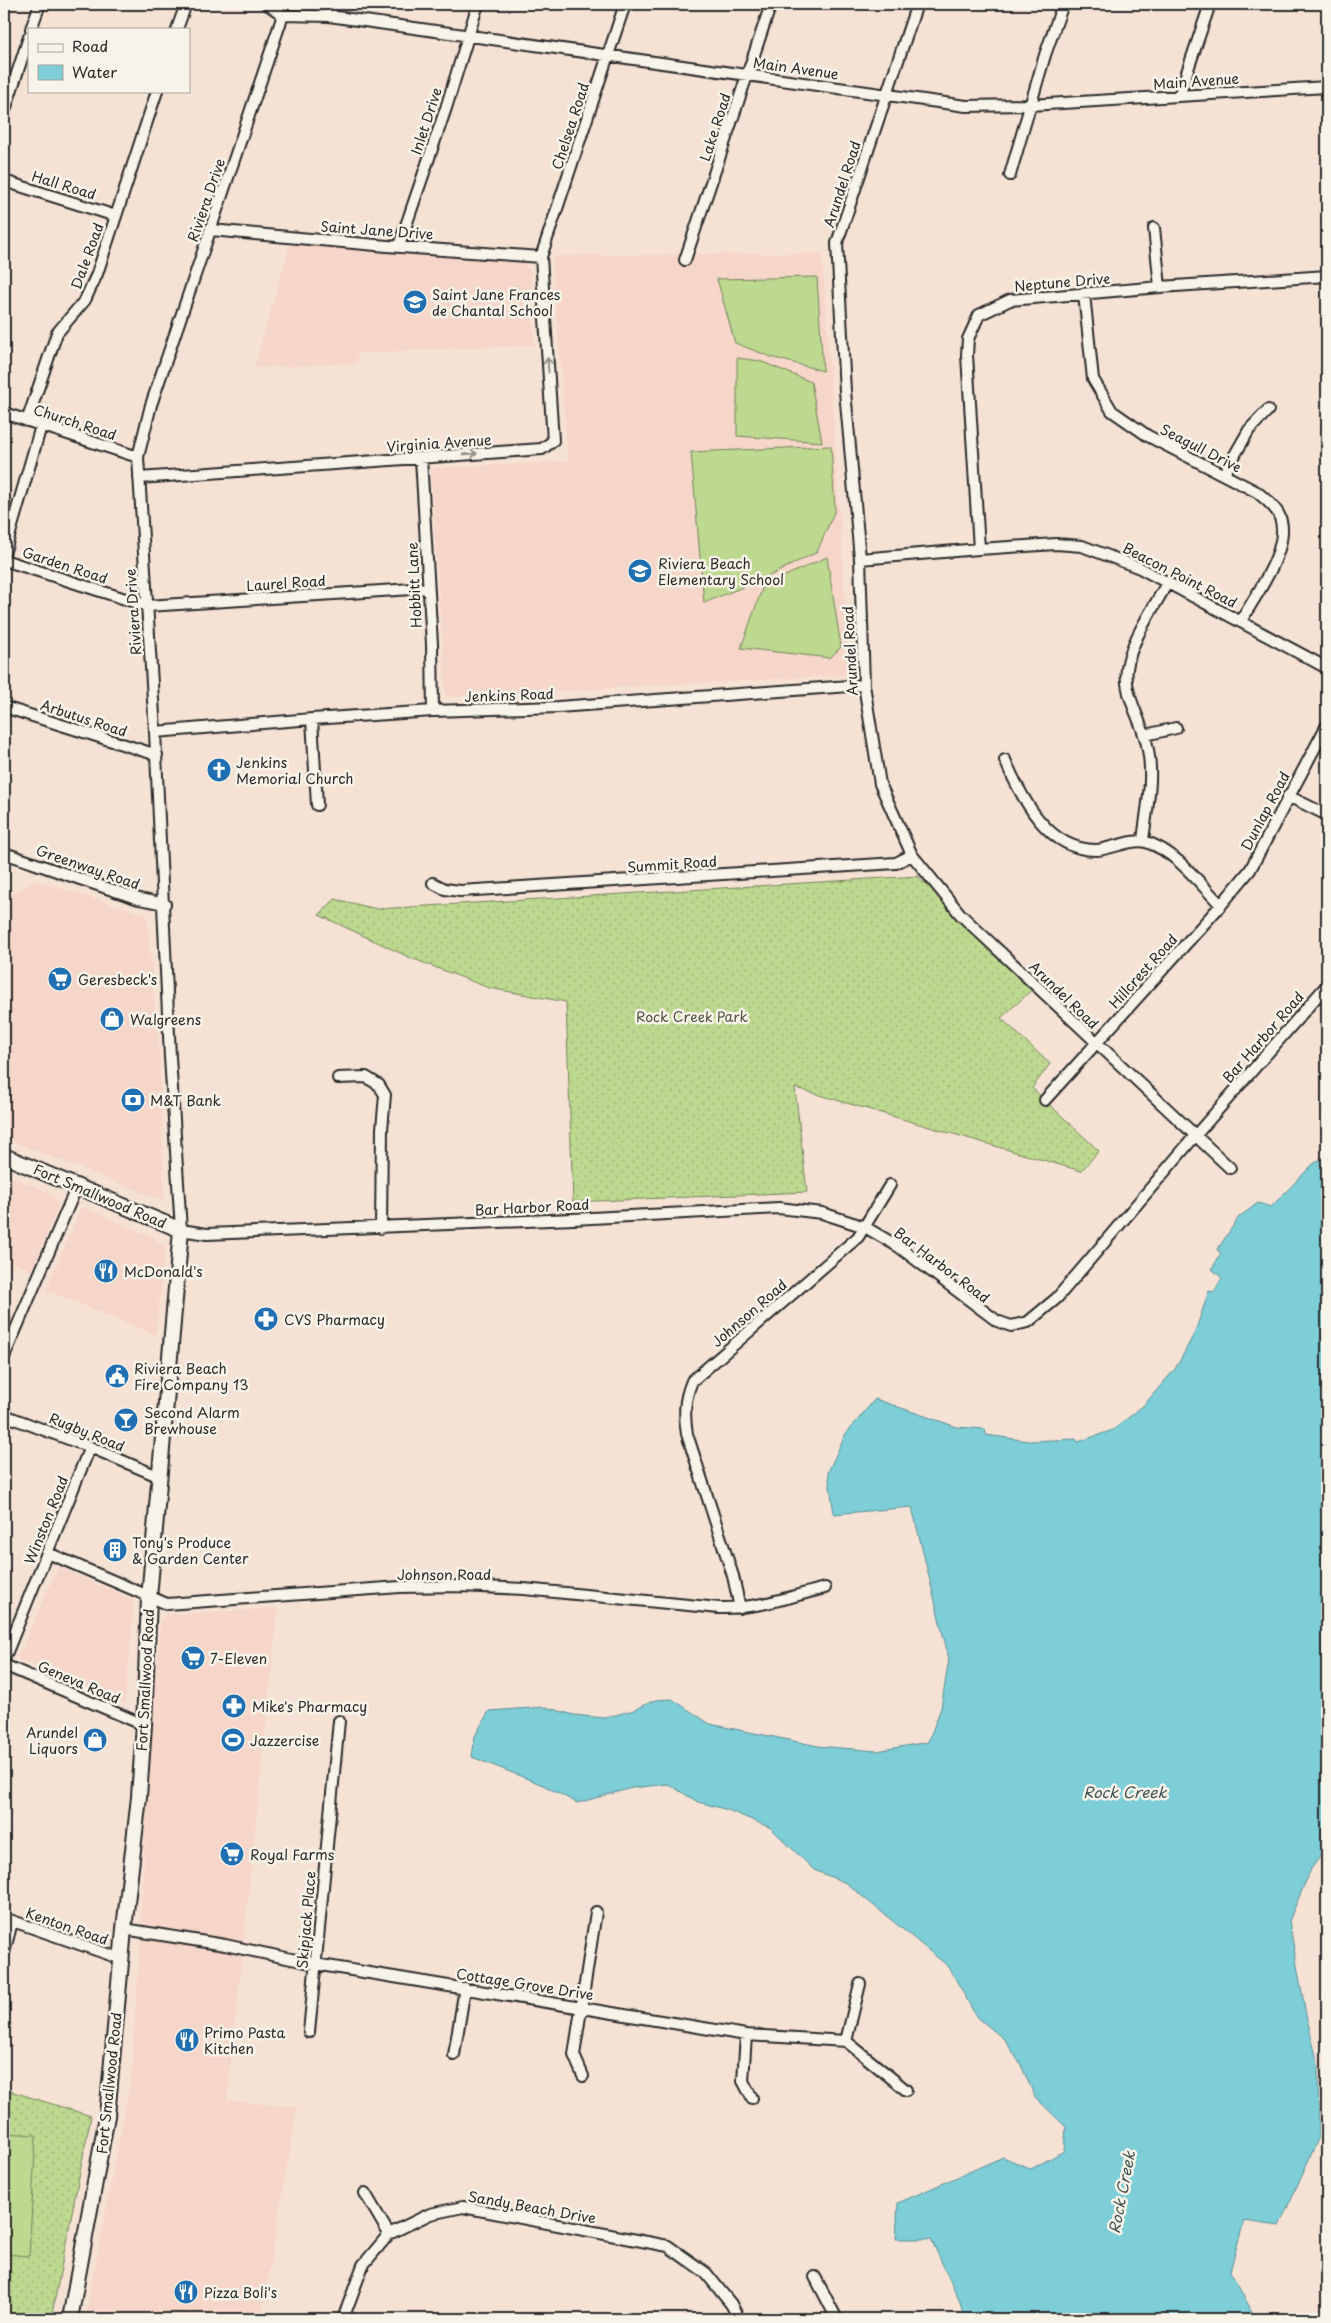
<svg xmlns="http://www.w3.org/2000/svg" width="1331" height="2323" viewBox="0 0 1331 2323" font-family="'Playpen Sans',sans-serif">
  <defs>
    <pattern id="grass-dots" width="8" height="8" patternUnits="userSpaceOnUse" patternTransform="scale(1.25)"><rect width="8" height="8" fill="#bdd88f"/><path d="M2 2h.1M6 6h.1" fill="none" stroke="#a3ba7c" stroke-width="1.8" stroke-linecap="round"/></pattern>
  </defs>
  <rect width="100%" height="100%" fill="#f6e2d5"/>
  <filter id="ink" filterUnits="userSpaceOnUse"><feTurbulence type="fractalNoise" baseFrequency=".02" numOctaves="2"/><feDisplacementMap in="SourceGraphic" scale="10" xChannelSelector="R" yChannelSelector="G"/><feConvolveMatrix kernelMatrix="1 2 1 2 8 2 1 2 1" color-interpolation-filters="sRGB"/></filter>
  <g filter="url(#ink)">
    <!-- built -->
    <path fill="#f5d6c8" d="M290,244l233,19 8,9 3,73 -176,8 -1,10 -103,5z
      M822,253l28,422 -404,22 -16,-229 138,-7 -16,-205z
      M37,881l110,34 13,148 4,138 -160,-63v-241z
      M4,1174l49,20 3,4 2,9 -26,64 -28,-12z
      M81,1208h5l68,30 11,9 -9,88 -110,-45z
      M58,1567l76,33 -9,103 -108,-44z
      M278,1608l-51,493 70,6 -36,212h-176l47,-247 18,-320 10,-130 5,-7z"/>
    <!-- grass -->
    <path fill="url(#grass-dots)" stroke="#74825d" d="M918,876l116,112 -33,30 49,46 -18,24 67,63 -18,20 -286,-83 12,104 -234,10 -7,-200 -77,-14 -78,-30 -92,-43 16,-16 42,10z
      M4,2089l87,27 -40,203h-47z"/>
    <!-- pitch -->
    <path fill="#bdd88f" stroke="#74825d" d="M817,277l6,94 -52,-14 -36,-14 -18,-64z
      M737,358l23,3 51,21 11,60 -85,-6z
      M831,446l4,64 -18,42 -48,24 -65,27 -13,-151z
      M827,557l14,90 -11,11 -89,-10 22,-62z
      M4,2133l32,2 -7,121 -25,-2z"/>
    <!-- water -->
    <path fill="#7dced7" stroke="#5c8d92" d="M1327,1155v692l-16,22 -22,52 17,94 12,49 1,73 -40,89 -35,-5 -14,50 26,48h-292l-4,-17 -29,-63h-35l2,-36 105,-46 28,12 33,-18 2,-24 -31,-30 -14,-32 -16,-25 -29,-24 -27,-49 -103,-84 -32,-13 -43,-42 -43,-18 -30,-8 -30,-18 -36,4 -55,15 -34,-18 -71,-28 3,-21 14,-25 56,-4 29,8 30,3 30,-8 21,-10 17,-1 38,25 108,22 59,5 51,-9 13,-34 8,-49 -37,-152 -78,7 -6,-42 17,-37 30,-36 82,28 28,2 1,6 43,6 47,-2 2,3 35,-12 31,-25 31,-36 9,-16 11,-21 14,-41 5,1 8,-14 -10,-9 9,-16 -4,-3 22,-33 19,-14 13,4 41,-42z"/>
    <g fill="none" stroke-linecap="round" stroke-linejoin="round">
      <defs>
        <path id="minor" d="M267,4l16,11 46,1 637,90 64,-1 297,-18
          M917,4l-80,239 8,148 15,168 4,126 16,99 32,71 49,60 269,253
          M283,15l-132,390 -13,52 17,275 15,325 11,173 26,4 366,-15 206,-11 43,5 43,14 34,20 98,74 14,5 17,-4 29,-24 138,-162 132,-151
          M329,16l4,-12
          M31,29l9,-25
          M177,29l9,-25
          M1179,96l31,-92
          M4,113l25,-76
          M1010,175l35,-120 18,-51
          M4,181l112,35
          M1154,228l6,59
          M211,230l176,16 154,11
          M399,246l47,-138 32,-104
          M685,260l86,-256
          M1084,294l9,85 19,32 36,25 109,56c8,7 17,13 22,23 14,31 -23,79 -38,106
          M4,413l134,44
          M27,421l30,-88 28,-33 12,-26 60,-183
          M421,458l11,186 1,67
          M1224,474l25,-44 19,-20
          M139,478l403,-29 11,-8 -12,-184 84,-253
          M979,549l-12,-194 1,-16 11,-24 31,-15 150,-13 167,-11
          M4,554l37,-128
          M860,559l119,-10 77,-5 26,2 58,22 187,100
          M4,560l143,46 281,-18
          M4,707l153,48
          M312,719l5,86
          M155,732l157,-13 121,-8 125,-4 306,-22
          M1145,735l31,-7
          M1005,760c17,39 43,91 92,90 14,-1 36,-12 49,-8 30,9 54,42 75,63
          M1288,796l39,19
          M1143,841c3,-29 11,-62 5,-91 -4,-27 -25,-54 -21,-81 3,-28 27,-61 40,-86
          M4,853l135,46 26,5
          M433,883l12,6 15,2 436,-28 16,-8
          M338,1078l28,-1 13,8 6,10 -3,34 -1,99
          M1045,1100l176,-195 29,-35 77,-145
          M4,1357l73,-171
          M4,1415l86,32 70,30
          M48,1553l119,51 233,-17 61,-1 63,3 195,19c37,1 70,-11 106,-20
          M740,1608l-7,-32 -46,-142c-3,-20 -3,-34 5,-53l166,-144 32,-52
          M4,1659l86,-212
          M4,1665l140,60
          M4,1918l118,41
          M124,1929l101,16 90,19 431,71 100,6 60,49
          M4,1953l8,-31
          M309,2032l30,-311
          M746,2035l-3,46 9,17
          M846,2041l14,-57
          M454,2055l11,-67
          M583,2076l-9,-21 22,-143
          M365,2193l24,41
          M815,2277l22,42
          M343,2319l20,-54 26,-31 41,-20 33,-7 205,39 38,27 25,31 8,15"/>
        <path id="major" d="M4,1156l177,74 -32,368 -5,127 -5,72 -15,132 -17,187 -37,203"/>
      </defs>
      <!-- minor casing -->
      <use href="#minor" stroke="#2b2b2b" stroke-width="14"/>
      <!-- major casing -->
      <use href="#major" stroke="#2b2b2b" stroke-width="18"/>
      <!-- minor -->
      <use href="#minor" stroke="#f7f3e8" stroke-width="10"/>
      <!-- major -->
      <use href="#major" stroke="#f7f3e8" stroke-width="14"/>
    </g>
    <!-- one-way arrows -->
    <defs><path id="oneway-shaft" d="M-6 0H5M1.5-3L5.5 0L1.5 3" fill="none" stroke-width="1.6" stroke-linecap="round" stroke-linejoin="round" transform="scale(1.25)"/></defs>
    <g stroke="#918f8a">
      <use href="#oneway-shaft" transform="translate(548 365) rotate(-94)"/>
      <use href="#oneway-shaft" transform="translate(470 454) rotate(-4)"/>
    </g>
  </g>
  <!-- icons -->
  <defs>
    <symbol id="school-disc" viewBox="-11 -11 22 22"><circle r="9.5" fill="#1f6fb2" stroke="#f7f3e8"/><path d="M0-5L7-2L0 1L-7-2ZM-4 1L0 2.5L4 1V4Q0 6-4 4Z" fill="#fff"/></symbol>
    <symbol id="church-disc" viewBox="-11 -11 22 22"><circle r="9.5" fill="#1f6fb2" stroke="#f7f3e8"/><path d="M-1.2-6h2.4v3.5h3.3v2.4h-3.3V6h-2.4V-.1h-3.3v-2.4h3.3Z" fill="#fff"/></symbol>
    <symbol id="supermarket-disc" viewBox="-11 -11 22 22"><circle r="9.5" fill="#1f6fb2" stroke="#f7f3e8"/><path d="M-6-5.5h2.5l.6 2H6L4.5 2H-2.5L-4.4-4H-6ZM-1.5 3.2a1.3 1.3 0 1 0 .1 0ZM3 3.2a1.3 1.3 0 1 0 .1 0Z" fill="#fff"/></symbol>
    <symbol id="shop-disc" viewBox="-11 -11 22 22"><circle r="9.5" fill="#1f6fb2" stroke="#f7f3e8"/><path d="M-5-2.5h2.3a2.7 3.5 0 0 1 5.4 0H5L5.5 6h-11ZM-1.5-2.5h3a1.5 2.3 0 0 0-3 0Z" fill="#fff"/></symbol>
    <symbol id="bank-disc" viewBox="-11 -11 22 22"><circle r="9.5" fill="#1f6fb2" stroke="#f7f3e8"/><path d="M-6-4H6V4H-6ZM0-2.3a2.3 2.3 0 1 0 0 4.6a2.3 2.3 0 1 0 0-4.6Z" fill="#fff"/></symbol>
    <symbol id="restaurant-disc" viewBox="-11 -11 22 22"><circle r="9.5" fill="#1f6fb2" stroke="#f7f3e8"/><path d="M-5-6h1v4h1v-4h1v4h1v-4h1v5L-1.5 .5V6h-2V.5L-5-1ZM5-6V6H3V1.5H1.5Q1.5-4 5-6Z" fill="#fff"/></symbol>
    <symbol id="pharmacy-disc" viewBox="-11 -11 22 22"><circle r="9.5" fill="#1f6fb2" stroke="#f7f3e8"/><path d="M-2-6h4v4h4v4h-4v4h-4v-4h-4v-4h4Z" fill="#fff"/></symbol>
    <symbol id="civic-disc" viewBox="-11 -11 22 22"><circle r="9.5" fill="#1f6fb2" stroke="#f7f3e8"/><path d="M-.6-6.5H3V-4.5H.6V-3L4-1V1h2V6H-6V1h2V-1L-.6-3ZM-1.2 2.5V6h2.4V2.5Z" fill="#fff"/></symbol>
    <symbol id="bar-disc" viewBox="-11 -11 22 22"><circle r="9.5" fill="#1f6fb2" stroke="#f7f3e8"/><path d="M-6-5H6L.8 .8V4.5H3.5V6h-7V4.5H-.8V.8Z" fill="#fff"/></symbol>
    <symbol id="building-disc" viewBox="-11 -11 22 22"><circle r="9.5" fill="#1f6fb2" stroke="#f7f3e8"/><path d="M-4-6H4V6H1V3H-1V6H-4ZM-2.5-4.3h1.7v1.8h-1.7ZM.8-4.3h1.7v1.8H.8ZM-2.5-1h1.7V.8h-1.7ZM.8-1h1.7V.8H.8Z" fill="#fff"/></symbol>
    <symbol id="stadium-disc" viewBox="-11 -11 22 22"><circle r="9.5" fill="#1f6fb2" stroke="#f7f3e8"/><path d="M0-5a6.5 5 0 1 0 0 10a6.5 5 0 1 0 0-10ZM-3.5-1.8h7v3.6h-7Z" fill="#fff"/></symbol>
  </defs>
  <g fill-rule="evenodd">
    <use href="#school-disc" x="401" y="288" width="28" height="28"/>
    <use href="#school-disc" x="626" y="557" width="28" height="28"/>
    <use href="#church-disc" x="205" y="756" width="28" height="28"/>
    <use href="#supermarket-disc" x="46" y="965" width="28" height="28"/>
    <use href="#shop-disc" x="98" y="1005" width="28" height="28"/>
    <use href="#bank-disc" x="119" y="1086" width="28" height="28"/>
    <use href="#restaurant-disc" x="92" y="1257" width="28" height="28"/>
    <use href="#pharmacy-disc" x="252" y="1305" width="28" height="28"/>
    <use href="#civic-disc" x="103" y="1362" width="28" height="28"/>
    <use href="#bar-disc" x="112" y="1406" width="28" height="28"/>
    <use href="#building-disc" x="101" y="1536" width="28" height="28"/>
    <use href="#supermarket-disc" x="179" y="1644" width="28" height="28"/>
    <use href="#pharmacy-disc" x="220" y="1692" width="28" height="28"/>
    <use href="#shop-disc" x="81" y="1726" width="28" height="28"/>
    <use href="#stadium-disc" x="219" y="1726" width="28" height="28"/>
    <use href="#supermarket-disc" x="218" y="1840" width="28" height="28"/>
    <use href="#restaurant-disc" x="173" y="2026" width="28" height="28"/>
    <use href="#restaurant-disc" x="172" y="2278" width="28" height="28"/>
  </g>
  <g text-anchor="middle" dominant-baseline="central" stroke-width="5" stroke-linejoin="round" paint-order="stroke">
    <!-- street labels -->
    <g font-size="14" fill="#2b2b2b" stroke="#f7f3e8">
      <text transform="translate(796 68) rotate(8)">Main Avenue</text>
      <text transform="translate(1196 81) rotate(-4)">Main Avenue</text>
      <text transform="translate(426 121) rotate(-72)">Inlet Drive</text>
      <text transform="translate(570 126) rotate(-72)">Chelsea Road</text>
      <text transform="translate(715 127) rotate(-72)">Lake Road</text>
      <text transform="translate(842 184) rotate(-72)">Arundel Road</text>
      <text transform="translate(64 185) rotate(17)">Hall Road</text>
      <text transform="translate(206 200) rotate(-71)">Riviera Drive</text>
      <text transform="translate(377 230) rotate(4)">Saint Jane Drive</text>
      <text transform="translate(87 256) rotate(-70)">Dale Road</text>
      <text transform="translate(1062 282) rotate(-5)">Neptune Drive</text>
      <text transform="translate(75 422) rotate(18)">Church Road</text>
      <text transform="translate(439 443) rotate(-4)">Virginia Avenue</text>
      <text transform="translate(1201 448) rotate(27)">Seagull Drive</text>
      <text transform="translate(65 565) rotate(18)">Garden Road</text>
      <text transform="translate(1180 575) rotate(27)">Beacon Point Road</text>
      <text transform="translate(286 583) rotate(-4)">Laurel Road</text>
      <text transform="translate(414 585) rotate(-93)">Hobbitt Lane</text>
      <text transform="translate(133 612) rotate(-94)">Riviera Drive</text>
      <text transform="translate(850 651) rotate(-93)">Arundel Road</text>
      <text transform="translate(509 695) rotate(-2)">Jenkins Road</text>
      <text transform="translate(84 718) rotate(18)">Arbutus Road</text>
      <text transform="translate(1265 811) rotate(-62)">Dunlap Road</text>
      <text transform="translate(672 864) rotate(-4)">Summit Road</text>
      <text transform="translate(88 867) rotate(19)">Greenway Road</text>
      <text transform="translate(1143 971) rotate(-48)">Hillcrest Road</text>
      <text transform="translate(1064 995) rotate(44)">Arundel Road</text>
      <text transform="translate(1263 1037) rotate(-49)">Bar Harbor Road</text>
      <text transform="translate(100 1196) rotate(23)">Fort Smallwood Road</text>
      <text transform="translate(532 1207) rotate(-3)">Bar Harbor Road</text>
      <text transform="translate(942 1265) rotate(37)">Bar Harbor Road</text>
      <text transform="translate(749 1313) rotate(-41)">Johnson Road</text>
      <text transform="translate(87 1432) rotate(22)">Rugby Road</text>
      <text transform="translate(46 1520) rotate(-68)">Winston Road</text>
      <text x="444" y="1574">Johnson Road</text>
      <text transform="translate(145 1680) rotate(-87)">Fort Smallwood Road</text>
      <text transform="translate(79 1682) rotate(23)">Geneva Road</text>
      <text transform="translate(306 1920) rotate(-85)">Skipjack Place</text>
      <text transform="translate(67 1926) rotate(19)">Kenton Road</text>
      <text transform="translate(525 1984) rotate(9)">Cottage Grove Drive</text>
      <text transform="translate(109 2083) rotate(-84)">Fort Smallwood Road</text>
      <text transform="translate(532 2207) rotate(10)">Sandy Beach Drive</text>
    </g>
    <!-- poi labels -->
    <g font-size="14" fill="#2b2b2b" stroke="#f7f3e8" text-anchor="start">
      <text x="432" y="294">Saint Jane Frances<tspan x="432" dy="16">de Chantal School</tspan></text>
      <text x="658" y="563">Riviera Beach<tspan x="658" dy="16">Elementary School</tspan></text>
      <text x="236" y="762">Jenkins<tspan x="236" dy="16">Memorial Church</tspan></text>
      <text x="78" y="979">Geresbeck's</text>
      <text x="130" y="1019">Walgreens</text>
      <text x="150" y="1100">M&amp;T Bank</text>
      <text x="124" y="1271">McDonald's</text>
      <text x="284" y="1319">CVS Pharmacy</text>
      <text x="134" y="1368">Riviera Beach<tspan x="134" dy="16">Fire Company 13</tspan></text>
      <text x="144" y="1412">Second Alarm<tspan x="144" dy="16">Brewhouse</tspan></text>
      <text x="132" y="1542">Tony's Produce<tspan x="132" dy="16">&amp; Garden Center</tspan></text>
      <text x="210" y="1658">7-Eleven</text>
      <text x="252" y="1706">Mike's Pharmacy</text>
      <text x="78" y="1732" text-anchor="end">Arundel<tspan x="78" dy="16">Liquors</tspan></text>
      <text x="250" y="1740">Jazzercise</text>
      <text x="250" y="1854">Royal Farms</text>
      <text x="204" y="2032">Primo Pasta<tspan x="204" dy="16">Kitchen</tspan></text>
      <text x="204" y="2292">Pizza Boli's</text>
    </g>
    <!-- park labels -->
    <g font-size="14" fill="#505644" stroke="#f7f3e8">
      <text x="692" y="1016">Rock Creek Park</text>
    </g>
    <!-- water labels -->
    <g font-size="15" font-style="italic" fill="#405456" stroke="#f7f3e8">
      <text x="1125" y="1791">Rock Creek</text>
      <text transform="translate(1121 2192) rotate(-79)">Rock Creek</text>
    </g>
  </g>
  <!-- margin -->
  <rect width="1331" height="2323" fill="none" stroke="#f7f3e8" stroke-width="20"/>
  <rect x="10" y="10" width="1311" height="2303" fill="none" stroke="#2b2b2b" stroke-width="2" filter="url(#ink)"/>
  <!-- legend -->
  <rect x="28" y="28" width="162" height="65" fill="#f7f3e8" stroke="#a5a39c"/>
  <rect x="38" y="44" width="25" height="8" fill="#f7f3e8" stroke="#a5a39c"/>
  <text x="72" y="52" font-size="15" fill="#2b2b2b">Road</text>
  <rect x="38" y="65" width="25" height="15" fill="#7dced7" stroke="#a5a39c"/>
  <text x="72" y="78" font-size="15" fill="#2b2b2b">Water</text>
</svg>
